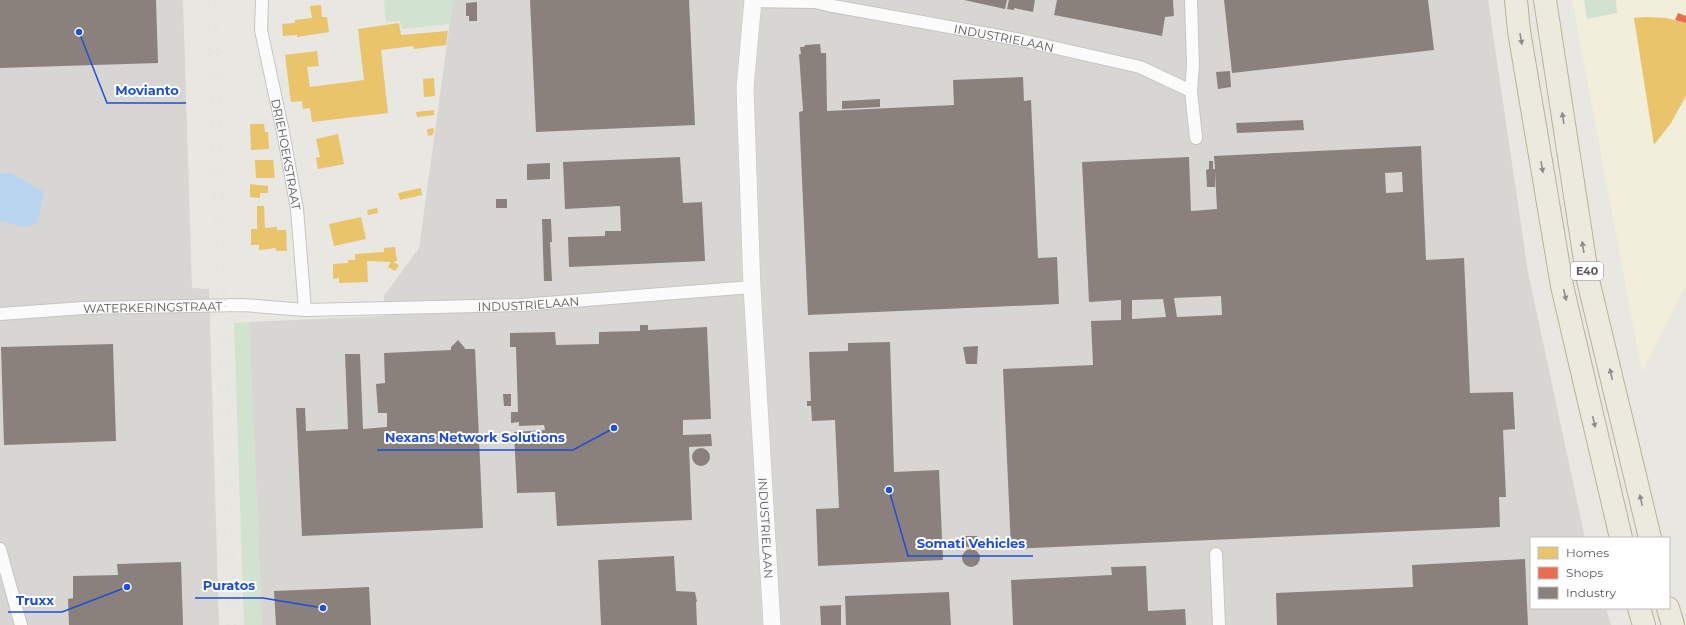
<svg xmlns="http://www.w3.org/2000/svg" width="1686" height="625" viewBox="0 0 1686 625" font-family="Montserrat,sans-serif">
  <rect width="100%" height="100%" fill="#e8e7e2"/>
  <!-- commercial -->
  <path fill="#f1eedb" d="M1572,0h114v286l-44,86z"/>
  <!-- industrial -->
  <path fill="#d7d6d2" d="M0,0h183l9,288 17,1 10,336h-219z
    M453,0h1035l40,272 57,266h-54v70h75l5,17h-1349l-13,-303 135,-6v-20l35,-48z"/>
  <!-- green -->
  <path fill="#d1e3d0" d="M384,0h69l-3,24 -48,5 -2,-8 -14,1z
    M1584,0h32l1,13 -30,6z
    M249,322l13,303h-18l-10,-302z"/>
  <!-- water -->
  <path fill="#b9d5ef" d="M0,173h11l33,19 -7,32 -13,3 -24,-6z"/>
  <!-- homes -->
  <path fill="#e9c46a" d="M321,5l1,12h5l2,15 -32,5v-2l-14,1 -1,-12 13,-1v-3l17,-2 -2,-12z
    M1645,17l21,1 20,5v73l-15,27 -17,22 -20,-127z
    M399,23l2,12 47,-4 -2,14 -32,4 -1,-3 -32,4 7,63 -76,9 -2,-14 -7,1 -1,-8 -11,1 -6,-47 32,-4 2,15 -12,1 3,20 54,-7 -6,-51z
    M434,78l1,18 -11,1 -1,-18z
    M434,110v5l-17,2 -1,-5z
    M250,124h14l1,8h3l1,17 -18,1z
    M434,128l-1,7 -5,1 -1,-7z
    M338,134l6,30 -26,5 -2,-11 4,-1 -4,-18z
    M255,160h18l2,18h-19z
    M250,184l18,2v7h-8v5l-10,-1z
    M421,188l1,7 -22,5 -2,-7z
    M257,206h7l1,22 12,-1v3h9l1,21h-11v-3l-17,2v-5h-8v-16h6z
    M377,208l1,5 -10,2 -1,-5z
    M361,217l5,22 -32,7 -5,-22z
    M395,247l2,14 -4,1 6,3 -4,6 -7,-4 3,-5 -24,-1 1,21 -29,1v-5l-6,1v-15l15,-1v-3h7v-6l29,-2v-4z"/>
  <!-- shops -->
  <path fill="#e76f51" d="M1678,13l8,3v7l-11,-3z"/>
  <!-- industry -->
  <path fill="#8a817c" fill-rule="evenodd" d="M0,0h156l2,63 -158,5z
    M530,0h159l6,125 -159,7z
    M964,0h43l-2,9z
    M1009,0h26l-2,12 -19,-4v2l-7,-1z
    M1057,0h116l1,16 -9,1 -3,19 -108,-21z
    M1224,0h204l6,50 -202,23z
    M477,2v19h-8v-5h-3v-13z
    M820,44l1,9h5l1,58 127,-6 -1,-25 70,-3 1,24 7,-1 7,158 19,-1 2,47 -251,11 -9,-203 4,-1 -4,-57h2l-1,-7h4l1,-2z
    M1230,71l1,16 -13,2 -2,-17z
    M880,99v8l-38,2v-8z
    M1303,120l1,10 -67,3 -1,-10z
    M1421,146l5,114 38,-2 6,135 43,-1 2,37 -12,1 3,67h-7l1,30 -489,22 -8,-180 90,-4 -2,-44 30,-1v-20l-32,2 -7,-140 107,-5 2,54 26,-2 -2,-37v15h-8l-1,-17 3,-1v-8h4v8h2l-1,-13zM1402,172l1,20 -17,1 -1,-20zM1221,296l1,19 -45,2 -3,-19zM1163,299l3,18 -34,2v-19z
    M680,157l3,46 19,-1 3,59 -136,6 -1,-30 37,-1v-5h16l-1,-25 -55,3 -2,-47z
    M550,163v16l-23,1v-16z
    M496,199h11v9h-11z
    M542,219h9l1,23h-2l2,39h-8z
    M640,325h8v5l59,-3 4,92 -28,1v15l28,-1 1,12 -23,1 3,73 -135,6 -2,-34 -38,1 -3,-61 31,-2 -1,-5 -25,1v-4l-8,1v-11h7l-2,-65h-6v-14l45,-1 1,13 43,-1v-12l41,-1z
    M458,340l6,7 1,2h10l8,179 -181,8 -6,-128h9l1,23 42,-2 -3,-75h15l3,75 24,-2v-14h-9l-2,-29 9,-1 -1,-30 67,-3v-3z
    M890,342l4,130 45,-2 4,90 -125,6 -2,-57 23,-1 -4,-88 -23,1 -1,-15h-4v-5h4l-2,-49 39,-1v-8z
    M113,344l3,97 -112,4 -3,-98z
    M978,346l-1,18h-11l-3,-17z
    M503,394h8v12h-7z
    M692 457a9 9 0 1 1 18 0a9 9 0 1 1-18 0Z
    M964,536h13v10l-13,1z
    M962 558a9 9 0 1 1 18 0a9 9 0 1 1-18 0Z
    M674,556l2,35 19,1 2,10h-1l1,23h-96l-3,-65z
    M1525,559l3,66h-251l-1,-32 137,-6 -1,-22z
    M181,562l2,63h-114l-1,-26 5,-1v-22l45,-1 -1,-11z
    M1146,566l2,45 37,-2 1,16h-173l-2,-45 101,-5 -1,-8z
    M369,587l2,38h-95l-2,-34z
    M949,592l2,33h-105l-1,-29z
    M841,605v20h-20l-1,-19z"/>
  <g fill="none" stroke-linecap="round" stroke-linejoin="round">
    <defs>
      <g id="street">
        <path id="s1" d="M262,0l-1,30 22,102 14,77 8,101"/>
        <path id="s2" d="M812,0l3,2 13,3 193,35 119,27 51,24"/>
        <path d="M1191,0l2,65 -2,26 5,47"/>
        <path d="M753,1l62,1"/>
        <path id="s3" d="M0,314l83,-6 160,-3 62,5 216,-5 231,-18"/>
        <path d="M0,549l21,76"/>
        <path d="M1216,554l3,71"/>
      </g>
      <g id="secondary">
        <path id="s4" d="M753,0l-8,88 7,199 20,338"/>
      </g>
      <path id="highway" d="M1516,0l3,31 43,255 59,252
        M1545,0l43,280 62,258
        M1639,608l5,17
        M1668,608l5,17"/>
    </defs>
    <!-- street casing -->
    <use href="#street" stroke="#c5c5c5" stroke-width="14"/>
    <!-- secondary casing -->
    <use href="#secondary" stroke="#c5c5c4" stroke-width="18"/>
    <!-- highway casing -->
    <use href="#highway" stroke="#bbb194" stroke-width="24"/>
    <!-- street -->
    <use href="#street" stroke="#fcfbfb" stroke-width="12"/>
    <!-- secondary -->
    <use href="#secondary" stroke="#fcfbfb" stroke-width="17"/>
    <!-- highway -->
    <use href="#highway" stroke="#eceadf" stroke-width="22"/>
    <!-- rail -->
    <path stroke="#e1e1e0" stroke-width="3" stroke-dasharray="1 5" stroke-linecap="butt" d="M208,0l20,625
      M216,0l19,625"/>
  </g>
  <!-- one-way arrows -->
  <defs><path id="oneway-solid" d="M-6-.8H1V-3.2L6.5 0L1 3.2V.8H-6Z"/></defs>
  <g fill="#8c8d8c">
    <use href="#oneway-solid" transform="translate(1521 39) rotate(80)"/>
    <use href="#oneway-solid" transform="translate(1563 118) rotate(-99)"/>
    <use href="#oneway-solid" transform="translate(1542 167) rotate(80)"/>
    <use href="#oneway-solid" transform="translate(1583 247) rotate(-99)"/>
    <use href="#oneway-solid" transform="translate(1565 295) rotate(77)"/>
    <use href="#oneway-solid" transform="translate(1611 374) rotate(-103)"/>
    <use href="#oneway-solid" transform="translate(1594 422) rotate(77)"/>
    <use href="#oneway-solid" transform="translate(1641 500) rotate(-103)"/>
  </g>
  <g text-anchor="middle" dominant-baseline="central" stroke-width="4" stroke-linejoin="round" paint-order="stroke">
    <!-- shield labels -->
    <rect fill="#fff" stroke="#8b8c90" stroke-width="1" x="1571" y="262" width="32" height="18" rx="3"/>
    <g font-size="11" font-weight="bold" fill="#595b60">
      <text x="1587" y="271">E40</text>
    </g>
    <!-- street labels -->
    <g font-size="12" fill="#595b60" stroke="#fff">
      <text stroke="none"><textPath href="#s2" startOffset="196">INDUSTRIELAAN</textPath></text>
      <text stroke="none"><textPath href="#s1" startOffset="157">DRIEHOEKSTRAAT</textPath></text>
      <text stroke="none"><textPath href="#s3" startOffset="529">INDUSTRIELAAN</textPath></text>
      <text stroke="none"><textPath href="#s3" startOffset="153">WATERKERINGSTRAAT</textPath></text>
      <text stroke="none"><textPath href="#s4" startOffset="529">INDUSTRIELAAN</textPath></text>
    </g>
  </g>
  <!-- callouts -->
  <path fill="none" stroke="#1d4ed8" stroke-width="1.5" d="M79 32L107 103H186M614 428L573 450H377M889 490L908 556H1033M323 608L263 598H195M127 587L62 612H8"/>
  <g fill="#1d4ed8" stroke="#fff" stroke-width="1.5">
    <circle cx="79" cy="32" r="4"/>
    <circle cx="614" cy="428" r="4"/>
    <circle cx="889" cy="490" r="4"/>
    <circle cx="323" cy="608" r="4"/>
    <circle cx="127" cy="587" r="4"/>
  </g>
  <g font-size="13" text-anchor="middle" font-weight="bold" fill="#1d4ed8" stroke="#fff" stroke-width="4" stroke-linejoin="round" paint-order="stroke">
    <text x="147" y="95">Movianto</text>
    <text x="475" y="442">Nexans Network Solutions</text>
    <text x="971" y="548">Somati Vehicles</text>
    <text x="229" y="590">Puratos</text>
    <text x="35" y="605">Truxx</text>
  </g>
  <!-- legend -->
  <rect x="1530" y="537" width="140" height="72" fill="#ffffff" stroke="#bdbdbf"/>
  <rect x="1538" y="547" width="20" height="12" fill="#e9c46a" stroke="#bdbdbf"/>
  <text x="1566" y="557" font-size="12" fill="#595b60">Homes</text>
  <rect x="1538" y="567" width="20" height="12" fill="#e76f51" stroke="#bdbdbf"/>
  <text x="1566" y="577" font-size="12" fill="#595b60">Shops</text>
  <rect x="1538" y="587" width="20" height="12" fill="#8a817c" stroke="#bdbdbf"/>
  <text x="1566" y="597" font-size="12" fill="#595b60">Industry</text>
</svg>
